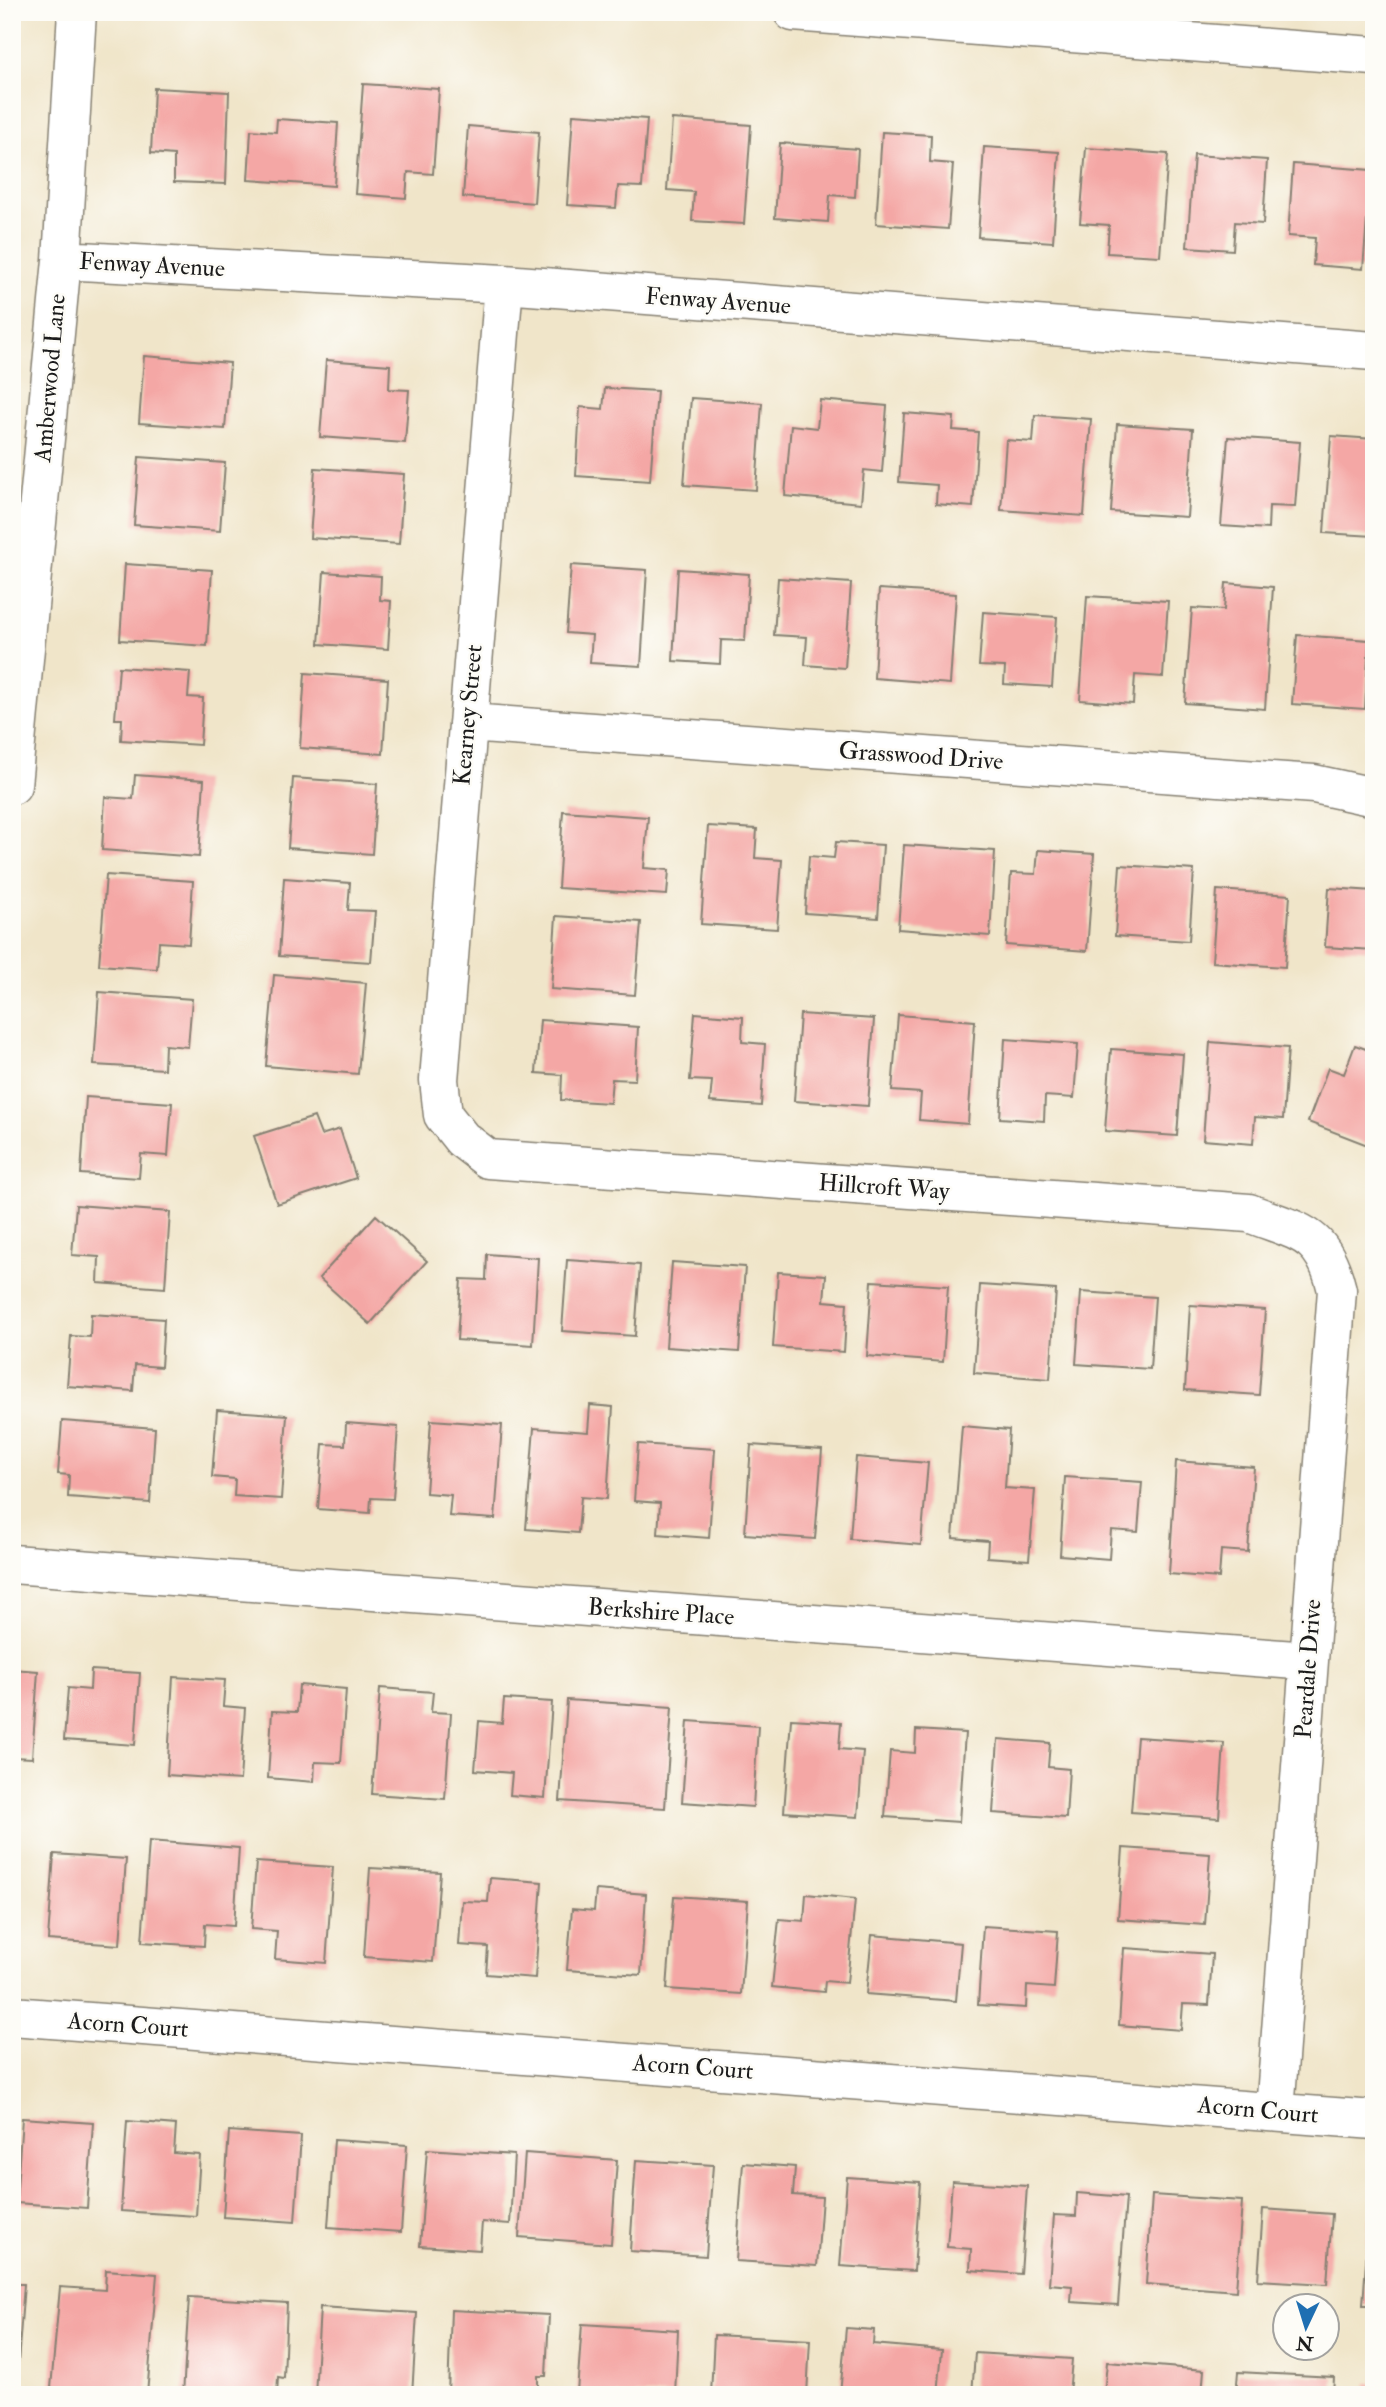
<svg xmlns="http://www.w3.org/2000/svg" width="1386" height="2407" viewBox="0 0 1386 2407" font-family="'IM FELL Double Pica',serif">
  <rect width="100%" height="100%" fill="#fdfcf7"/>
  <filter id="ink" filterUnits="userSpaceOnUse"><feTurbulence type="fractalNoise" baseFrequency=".0143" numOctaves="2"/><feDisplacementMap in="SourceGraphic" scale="14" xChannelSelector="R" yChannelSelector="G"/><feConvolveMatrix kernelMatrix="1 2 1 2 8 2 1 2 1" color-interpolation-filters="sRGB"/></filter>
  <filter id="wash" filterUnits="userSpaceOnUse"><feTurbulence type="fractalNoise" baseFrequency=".00686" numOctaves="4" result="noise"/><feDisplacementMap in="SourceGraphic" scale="28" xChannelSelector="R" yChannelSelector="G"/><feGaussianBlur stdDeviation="1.57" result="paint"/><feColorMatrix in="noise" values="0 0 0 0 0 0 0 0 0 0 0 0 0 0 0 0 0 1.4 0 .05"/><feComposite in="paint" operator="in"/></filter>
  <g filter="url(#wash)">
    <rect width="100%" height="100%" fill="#f0e5c9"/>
    <g id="blocks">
      <!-- building -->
      <path fill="#f4a7a5" d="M363,84l76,5 -6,85 -25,-2 -2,26 -51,-4z
        M154,88l75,4 -3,92 -52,-2v-27l-23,-2z
        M573,114l74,5 -5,68 -24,-1 -2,22 -49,-3z
        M277,119l61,4 -4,63 -86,-6 3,-50 25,2z
        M672,119l79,6 -7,99 -52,-3 2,-29 -27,-2z
        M468,126l71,6 -5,71 -71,-6z
        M882,132l49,3 -1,27 23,2 -5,65 -72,-5z
        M780,143l78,6 -3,48 -25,-2 -2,27 -53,-4z
        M984,147l75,5 -6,90 -75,-5z
        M1086,148l82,6 -8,102 -53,-3 2,-28 -29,-2z
        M1194,155l73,5 -4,64 -28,-2 -2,28 -46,-3z
        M1293,164l78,6 -8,99 -50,-4 2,-27 -27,-2z
        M144,356l86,7 -5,66 -86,-6z
        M326,360l64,5 -1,24 20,1 -4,53 -85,-6z
        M605,388l52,3 -7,90 -74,-5 4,-69 23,2z
        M691,398l71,5 -6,87 -72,-5z
        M820,400l67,6 -5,66 -18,-2 -3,33 -76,-7 6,-71 26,3z
        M904,413l50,4 -1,13 25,2 -5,75 -37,-3 1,-19 -38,-3z
        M1035,415l56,4 -7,97 -83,-6 5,-70 27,2z
        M1117,424l76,5 -6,88 -76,-5z
        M1331,436l43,3v97l-50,-3z
        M1228,437l72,5 -5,65 -26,-1 -1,23 -47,-3z
        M139,457l86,6 -5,68 -86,-6z
        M315,468l89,6 -5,70 -89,-6z
        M125,564l87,6 -5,76 -87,-6z
        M571,565l76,5 -6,96 -51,-3 2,-28 -26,-2z
        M678,569l71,5 -4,67 -24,-1 -1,24 -47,-3z
        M324,572l57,4 -1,24 11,1 -3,48 -69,-5z
        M778,578l73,5 -6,85 -40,-3 2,-28 -33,-2z
        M1226,583l47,4 -8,122 -80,-6 7,-95 32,2z
        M879,589l77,5 -6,90 -76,-6z
        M1087,596l81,5 -5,76 -28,-2 -2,29 -53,-4z
        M983,612l74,5 -5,70 -48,-3 1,-17 -26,-1z
        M1297,635l72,5 -4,69 -73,-5z
        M119,667l71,5 -2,25 15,1 -3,47 -79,-5 1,-21h-7z
        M305,673l83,6 -5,75 -83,-6z
        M135,775l69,5 -5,77 -97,-7 3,-53 28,2z
        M293,778l84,6 -5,70 -84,-6z
        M563,811l85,6 -4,51 25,2 -2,25 -109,-7z
        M708,826l49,3 -2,29 27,2 -5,69 -76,-5z
        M836,842l47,3 -5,73 -73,-5 4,-57 25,2z
        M904,845l91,6 -5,85 -92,-7z
        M1038,850l56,4 -7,97 -81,-6 5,-72 25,1z
        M1120,865l74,5 -5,71 -74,-5z
        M106,875l87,6 -4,63 -30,-2 -2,27 -58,-4z
        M284,878l66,5 -2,27 27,1 -4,51 -92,-6z
        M1329,888l45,3v59l-49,-3z
        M1217,890l73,5 -5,72 -73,-5z
        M556,916l85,6 -6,73 -84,-6z
        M274,975l92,8 -8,91 -92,-8z
        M99,992l93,7 -4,48 -23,-2 -1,24 -70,-4z
        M695,1013l48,4 -1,25 23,2 -4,62 -51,-4 2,-21 -22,-1z
        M800,1014l74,5 -6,87 -74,-5z
        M898,1015l77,6 -7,103 -49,-4 2,-27 -29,-2z
        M540,1020l98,7 -3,53 -23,-1 -2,24 -49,-3 1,-25 -26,-2z
        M1005,1039l73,5 -4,54 -29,-2 -1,25 -44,-3z
        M1210,1042l78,6 -5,71 -28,-2 -2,27 -50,-4z
        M1355,1045l19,7v85l-4,9 -62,-24 20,-54 16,6z
        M1111,1049l72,5 -6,82 -72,-5z
        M86,1097l86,6 -4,53 -27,-2 -2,24 -58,-4z
        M314,1117l7,18 19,-6 16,49 -79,26 -23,-68z
        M76,1205l94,7 -5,76 -67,-5 1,-26 -27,-2z
        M376,1215l51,46 -57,63 -51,-46z
        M487,1254l51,4 -5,87 -76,-5 4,-61 25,1z
        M567,1260l73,5 -5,71 -73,-5z
        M672,1262l73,5 -6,85 -73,-5z
        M778,1272l48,3 -2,26 23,2 -3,49 -71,-5z
        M872,1281l76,5 -5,76 -76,-6z
        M980,1285l76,5 -6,89 -76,-6z
        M1081,1292l74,5 -5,72 -74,-5z
        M1190,1305l75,5 -6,85 -74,-5z
        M91,1314l73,5 -3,48 -26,-2 -2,26 -66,-5 4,-50 19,1z
        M590,1405l23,2 -6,92 -26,-2 -3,36 -52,-4 8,-101 54,4z
        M217,1410l70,5 -6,84 -47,-3 1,-17 -23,-2z
        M431,1420l71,5 -7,94 -46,-3 2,-21 -25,-2z
        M62,1421l93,7 -5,75 -82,-6 1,-22 -11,-1z
        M346,1423l52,4 -5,72 -22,-1 -1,15 -52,-4 5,-65 22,1z
        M962,1426l47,4 -4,58 30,2 -6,70 -42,-3 1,-16 -35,-3z
        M638,1444l77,5 -6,89 -51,-4 2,-31 -26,-2z
        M751,1445l71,5 -7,89 -70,-5z
        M856,1457l72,6 -7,82 -71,-6z
        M1176,1461l78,6 -6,85 -27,-2 -2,28 -50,-4z
        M1065,1477l77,5 -4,50 -27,-2 -2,29 -49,-4z
        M12,1669l26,2 -6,87 -20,-1z
        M91,1670l49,3 -5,72 -71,-5 4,-52 22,2z
        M173,1677l52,3 -2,26 22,2 -5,72 -73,-5z
        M299,1685l47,4 -5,74 -26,-1 -1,20 -46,-4 4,-67 25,1z
        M380,1688l53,4 -2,20 20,1 -6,86 -73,-5z
        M504,1699l48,3 -7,96 -35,-3 2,-22 -37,-3 4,-49 23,2z
        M567,1700l105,7 -7,101 -105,-7z
        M791,1719l50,3 -2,27 24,2 -5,66 -74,-5z
        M688,1721l70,5 -5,81 -71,-5z
        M916,1730l49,3 -6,89 -74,-5 5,-66 25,2z
        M1137,1737l87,6 -5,75 -88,-6z
        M998,1739l52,4 -2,24 21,2 -3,49 -73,-5z
        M149,1841l90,7 -5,78 -29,-2 -1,22 -62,-4z
        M1123,1848l87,6 -5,71 -87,-6z
        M54,1854l72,5 -6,86 -72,-5z
        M12,1862h4l-2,27h-2z
        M256,1862l77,5 -7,96 -51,-4 2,-28 -26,-2z
        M370,1868l70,4 -7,90 -69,-5z
        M490,1878l52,4 -7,96 -49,-4 2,-27 -29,-2 3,-44 26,1z
        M596,1890l50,4 -5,81 -74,-5 5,-61 22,2z
        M806,1894l49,5 -8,84 -22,-2 -1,11 -52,-5 7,-68 25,2z
        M674,1896l74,5 -7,93 -74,-5z
        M983,1926l75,5 -4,57 -27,-2 -1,22 -48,-3z
        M872,1935l89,8 -5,58 -90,-7z
        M1124,1948l88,6 -3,51 -26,-1 -2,26 -62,-5z
        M22,2118l71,5 -6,85 -71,-5z
        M127,2121l49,4 -2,28 26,2 -4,61 -75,-5z
        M229,2131l72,5 -6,86 -72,-5z
        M334,2140l73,5 -6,87 -73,-5z
        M427,2149l87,6 -4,69 -28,-2 -2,28 -60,-4z
        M525,2153l92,7 -6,84 -92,-7z
        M636,2160l77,5 -7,91 -76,-5z
        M743,2163l52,4 -2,28 29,2 -5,69 -81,-5z
        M847,2177l73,5 -6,89 -74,-5z
        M952,2181l75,5 -6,88 -51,-4 1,-21 -24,-2z
        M1077,2193l49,4 -8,108 -47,-3 1,-16 -23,-2 5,-69 22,1z
        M1152,2195l90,6 -6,90 -90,-7z
        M1263,2209l69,5 -5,70 -69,-4z
        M1369,2218h5v87h-11z
        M106,2270l51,4 -10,121 -96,-7 9,-101 45,3z
        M12,2284h12l-8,106h-4z
        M189,2297l98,6 -3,75 -6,-1 -1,18h-94z
        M320,2307l97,6 -5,82h-97z
        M451,2310l98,5 -3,61h-8v19h-90z
        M582,2324l96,6 -3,65h-93l-5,-3z
        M846,2328l28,2 -1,14 69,6 -4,45h-98z
        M714,2335l96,5 -3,55h-96z
        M975,2353l97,6 -3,36h-97z
        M1107,2362l97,8 -2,25h-98z
        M1238,2372l96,5 -1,18h-97z
        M1367,2383l7,1v11h-8z"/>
    </g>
  </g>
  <g filter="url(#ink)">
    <use href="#blocks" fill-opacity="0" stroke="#868072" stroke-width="2"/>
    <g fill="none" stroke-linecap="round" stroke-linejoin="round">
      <defs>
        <path id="minor" d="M62,260l442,24 870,67
          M504,284l-65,796 4,35 19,24 26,20 761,54c51,20 74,18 88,77l-62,821
          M468,723l846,61 60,13
          M12,785l50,-525 15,-248
          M12,1564l1297,97
          M12,2016l1362,104"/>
        <path id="tertiary" d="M793,12l581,44"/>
      </defs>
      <!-- minor casing -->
      <use href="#minor" stroke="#868072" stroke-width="41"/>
      <!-- tertiary casing -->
      <use href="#tertiary" stroke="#868072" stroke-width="41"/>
      <!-- minor -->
      <use href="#minor" stroke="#fff" stroke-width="38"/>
      <!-- tertiary -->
      <use href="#tertiary" stroke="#fff" stroke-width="38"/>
    </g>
  </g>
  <g text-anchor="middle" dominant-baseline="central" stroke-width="5" stroke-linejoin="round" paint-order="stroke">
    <!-- street labels -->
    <g font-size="24" fill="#1c1c1c" stroke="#fdfcf7">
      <text transform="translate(152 265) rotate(3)">Fenway Avenue</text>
      <text transform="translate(718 301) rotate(4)">Fenway Avenue</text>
      <text transform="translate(50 378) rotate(-85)">Amberwood Lane</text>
      <text transform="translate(468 715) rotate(-85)">Kearney Street</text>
      <text transform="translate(921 756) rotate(4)">Grasswood Drive</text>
      <text transform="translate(884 1187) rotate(4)">Hillcroft Way</text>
      <text transform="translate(661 1612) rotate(4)">Berkshire Place</text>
      <text transform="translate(1308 1669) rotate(-86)">Peardale Drive</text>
      <text transform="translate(128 2025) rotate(4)">Acorn Court</text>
      <text transform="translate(693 2067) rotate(4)">Acorn Court</text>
      <text transform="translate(1258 2110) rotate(5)">Acorn Court</text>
    </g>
  </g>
  <!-- margin -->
  <rect width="1386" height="2407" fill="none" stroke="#fdfcf7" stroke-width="42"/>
  <!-- north arrow -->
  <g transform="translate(1306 2327) rotate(184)"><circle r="33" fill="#fdfcf7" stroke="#a3a29f" stroke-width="2"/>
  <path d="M0-5L12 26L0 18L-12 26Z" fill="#1f6fb2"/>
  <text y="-10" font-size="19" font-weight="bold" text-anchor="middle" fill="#1c1c1c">N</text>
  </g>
</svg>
